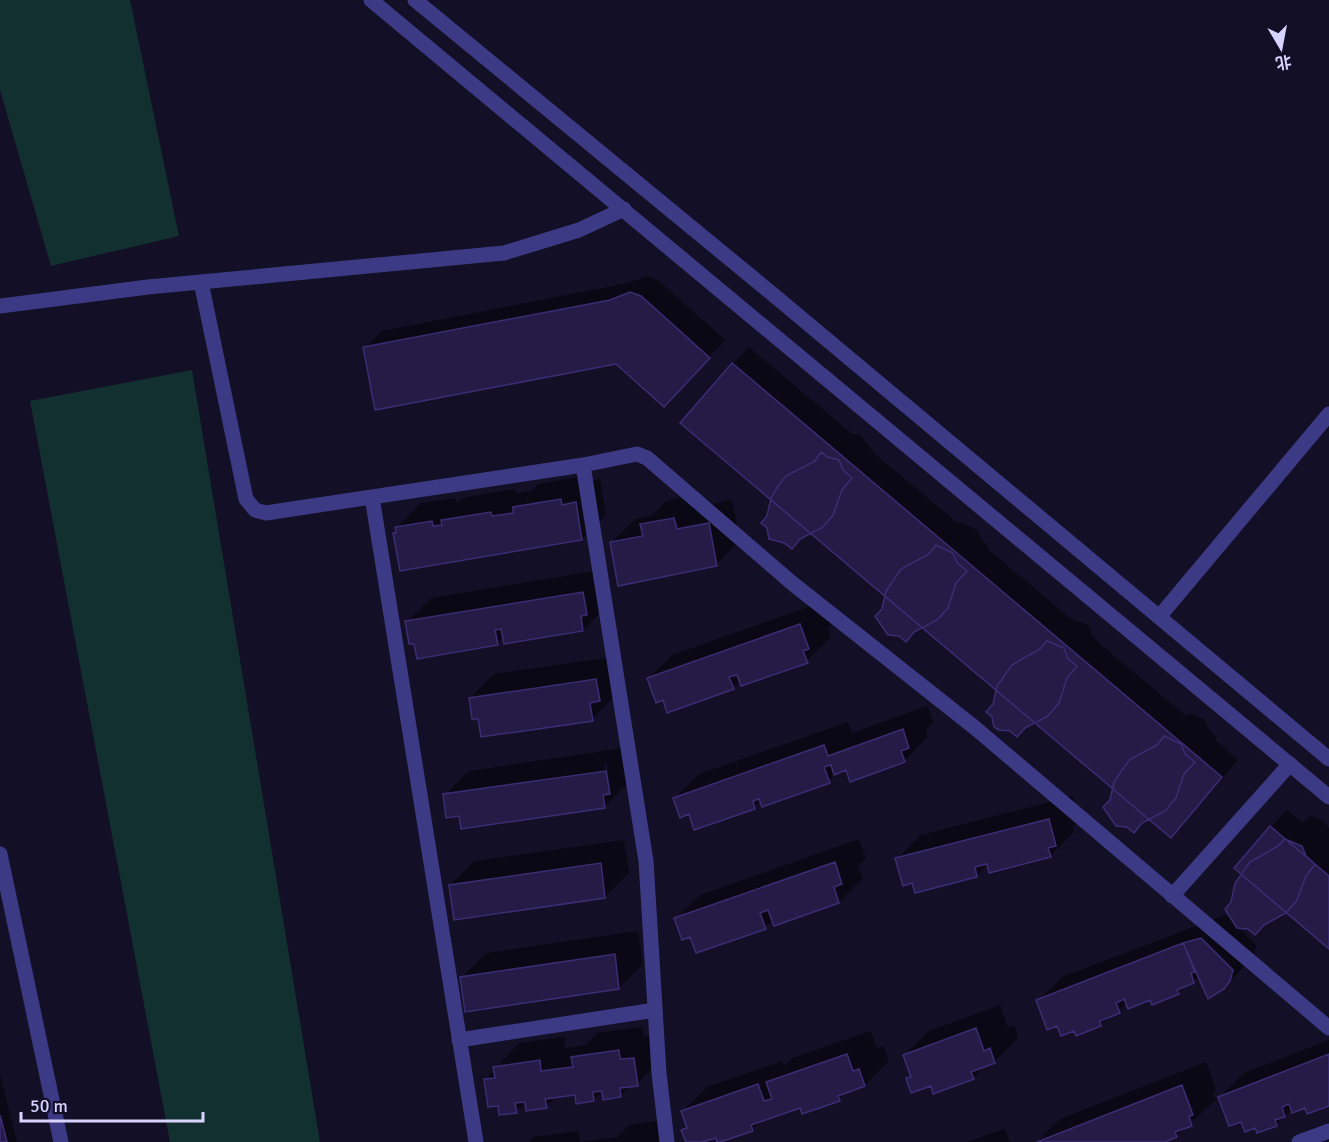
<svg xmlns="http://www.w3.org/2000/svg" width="1329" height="1142" viewBox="0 0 1329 1142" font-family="Signika,'Noto Sans SC',sans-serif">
  <rect width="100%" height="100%" fill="#130f26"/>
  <!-- green -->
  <path fill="#12302f" d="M0,0h130l49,236 -128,30 -51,-176z
    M192,370l128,772h-150l-140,-741z"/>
  <!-- shadow -->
  <path fill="#0007" fill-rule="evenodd" d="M647,276l11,4 67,60 -44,49 -65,-27 -251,-14 17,-17 246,-48z
    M749,347l103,87h7l16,20 84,70 2,-2 16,8 4,9 8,8 -1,2 83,70 17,6 4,10 7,8 87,73 3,-3 16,7 4,10 8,7 -2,3 23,20 -67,76 -18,-15 -42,-21 4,-17 -77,-59 -44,-19 4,-20 -64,-64 -17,8 -11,11 -19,-49 -73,-57 -45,-17 5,-22 -41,-131z
    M584,476l1,6 15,-3 6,36 -24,24 -187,-5 2,-6 24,-25 34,-5 1,5 11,-6 48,-8 1,4 16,-2 6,-7z
    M698,494l3,12 31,-6 8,41 -24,24 -105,-22 24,-24 16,-3 15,-15z
    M607,569v37l-24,24 -79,6 -7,7 -82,-1 -8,-20 24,-24z
    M825,601l7,23 -4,4 3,9 -24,24 -67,20 -7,7 -85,-9 24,-24z
    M620,656l-4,39 -24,24 -113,-2 -9,-19 24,-24z
    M927,706l6,16 -7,8 2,7 -24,24 -57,8 -8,2 -10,10 -68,19 -7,7 -64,6 -15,-15 24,-24 149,-52 4,11z
    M630,747l-2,36 -24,24 -144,7 -15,-19 24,-24zM607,763l3,25h-3l-3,-24z
    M1073,796l6,25 -6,6 1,5 -24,24 -62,7 -11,12 -61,16 -3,-10 -16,-22 24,-24z
    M1287,810l16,13 7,-7 12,4 7,8v119l-43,-36 -38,16 -14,-4 22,22 -2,11 -31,32 -24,-12 -21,17 -51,10 -26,22 -26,4 -17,-5 -20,-23 24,-24 163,-62 9,8 -2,-21 39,-75z
    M859,839l7,19 -8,8 5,12 -24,24 -66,18 -8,8 -74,7 -15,-16 24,-24z
    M624,840l5,33 -24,24 -155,-12 24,-24z
    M638,931l5,33 -24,24 -157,-11 24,-24z
    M1000,1005l8,23 6,-3 4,13 -24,24 -8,3 -13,13 -42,6 -24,-5 5,-5 -7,-19 24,-24z
    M642,1027l2,9 13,-1 4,25 -24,24 -6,1 -10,11 -18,-6 -10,10 -17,-7 -19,3 -11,11 -20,-5 -10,10 -17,-8 -14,-24 34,-37 45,-6 1,11 21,-3 11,-12z
    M871,1031l6,17 6,-2 6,15 -24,24 -17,6 -9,8 -38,7 -39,14 -10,10 -65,12 -4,-12 5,-5 -5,-14 24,-24 75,-26 2,5 8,-8z
    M1329,1040v64l-37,5 -16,16 -20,1 -14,-6 -22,-23 24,-24z
    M1206,1062l10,27 -3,4 3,7 -40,36 -15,6h-124l23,-23z
    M0,1077h1l16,65h-17z
    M657,1121l1,10 16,11h-94l38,-5 11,-12z
    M1005,1129l5,13h-43z
    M578,1131l2,11h-51l4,-5z"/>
  <!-- building -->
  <path fill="#241b47" stroke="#3b2d73" stroke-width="1.5" d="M630,292l11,4 69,62 -46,49 -48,-43 -241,46 -12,-63 247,-47z
    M732,363l490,414 -51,61 -491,-415z
    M821,452l6,5 12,3 4,10 9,8 -10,12 -9,25 -10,12 -23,12 -8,10 -8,-6 -15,-4 -2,-11 -6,-5 6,-7 4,-18 7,-12 8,-10 29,-15z
    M561,499l1,6 14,-3 6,38 -182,31 -7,-38h3l-1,-6 37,-6 1,5 9,-1 -1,-5 50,-8 1,4 21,-3v-6z
    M674,518l3,11 32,-6 8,43 -99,20 -8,-44 33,-6 -3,-12z
    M936,545l17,8 4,10 10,8 -11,12 -8,25 -11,12 -23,12 -8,10 -7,-6 -11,-1 -13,-19 7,-7 4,-18 15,-22 28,-15z
    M583,592l4,23 -6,1 2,15 -79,13 -3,-15 -6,1 3,15 -81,14 -3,-15h-5l-4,-23z
    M800,624l9,25 -6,2 5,12 -67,23 -4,-11 -8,2 5,12 -67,24 -4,-13 -7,3 -9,-25z
    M1047,641l17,7 4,11 9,7 -10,12 -8,25 -11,13 -23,12 -8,9 -7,-6 -11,-1 -5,-3 -2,-10 -6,-5 7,-8 4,-18 15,-21 28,-16z
    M596,679l4,22 -10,2 3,18 -112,16 -3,-18h-6l-3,-21z
    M903,729l6,19 -8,3 4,11 -55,20 -4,-12 -12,5 -3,-10 -7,2 6,16 -68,24 -3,-8 -6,2 2,8 -61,21 -5,-16 -9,4 -7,-20 151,-53 4,11z
    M1164,736l17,8 4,10 10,8 -11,12 -8,24 -11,13 -23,12 -8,10 -7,-6 -11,-1 -13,-19 7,-7 4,-18 15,-22 28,-15z
    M606,771l4,23 -7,1 2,13 -144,21 -2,-13 -13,2 -3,-24z
    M1049,819l7,27 -8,2 3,9 -62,16 -2,-9 -12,3 2,10 -62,16 -3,-10 -9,3 -8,-28z
    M1270,826l59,50v73l-95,-81z
    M1285,839l17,7 4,10 9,8 -9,12 -9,24 -11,13 -22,12 -9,10 -7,-6 -11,-1 -12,-19 6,-7 4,-19 15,-21 28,-16z
    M835,862l7,22 -8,3 5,16 -65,23 -6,-16 -8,3 6,16 -70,24 -6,-16 -8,3 -8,-22z
    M601,863l4,35 -151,22 -5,-35z
    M1201,938l32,32 -3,11 -6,8 -16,10 -25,-56z
    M1183,943l12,29 -4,1 3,10 -17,7 2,4 -27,11 -2,-5 -22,9 -4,-10 -8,4 4,10 -20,8 1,5 -25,10 -2,-5 -13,5 -4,-10 -10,4 -11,-30z
    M615,954l4,35 -154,23 -5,-35z
    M976,1028l8,23 6,-3 5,15 -24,9 3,7 -41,15 -2,-8 -20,7 -5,-15 5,-1 -8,-22z
    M619,1050l1,9 14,-1 4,28 -18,2 1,9 -18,3 -1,-9 -9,1 1,9 -18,3 -1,-9 -30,4 2,9 -21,3 -1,-9 -10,1 2,10 -18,2 -1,-9 -10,1 -4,-28 11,-1 -2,-11 47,-7 1,11 32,-4 -2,-10z
    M847,1054l6,17 6,-2 6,17 -27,10 2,5 -38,13 -2,-6 -49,17 2,6 -33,11h-3l-1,-4 -14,4h-16l-5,-12 6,-2 -6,-17 77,-27 6,17 8,-2 -6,-17z
    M1329,1054v52l-22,8 -2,-6 -13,5 -3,-9 -7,3 3,10 -10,3 2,6 -20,7 -2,-5 -10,4 -4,-10 -12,4 -11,-29z
    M1182,1085l11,30 -4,1 3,10 -17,6 2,5 -12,5h-128z
    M0,1115l7,27h-7z"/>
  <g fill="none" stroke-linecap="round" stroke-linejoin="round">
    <!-- minor -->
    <path stroke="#3d3a85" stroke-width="15" d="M371,0l958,797
      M415,0l355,292 559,467
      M201,282l45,217 9,11 11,3 317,-48 54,-11 10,4 145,125 182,144 355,301
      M0,306l148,-19 356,-34 75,-23 45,-21
      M583,465l63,396 13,212 8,69
      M372,497l104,645
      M1159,617l170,-203
      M0,854l61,288
      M1172,896l118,-132
      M459,1040l196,-30
      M1299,1142l30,-11"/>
  </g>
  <!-- north arrow -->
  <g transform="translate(1281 48) rotate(170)" stroke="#130f26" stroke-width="4.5" paint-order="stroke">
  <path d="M0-4.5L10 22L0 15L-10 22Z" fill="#d9d4ff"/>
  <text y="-9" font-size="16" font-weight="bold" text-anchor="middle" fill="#d9d4ff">北</text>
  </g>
  <!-- scale -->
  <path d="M21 1112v9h182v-9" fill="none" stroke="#d9d4ff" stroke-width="3"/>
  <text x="30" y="1112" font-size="18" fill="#d9d4ff" stroke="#130f26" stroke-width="4.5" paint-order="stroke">50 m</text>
</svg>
